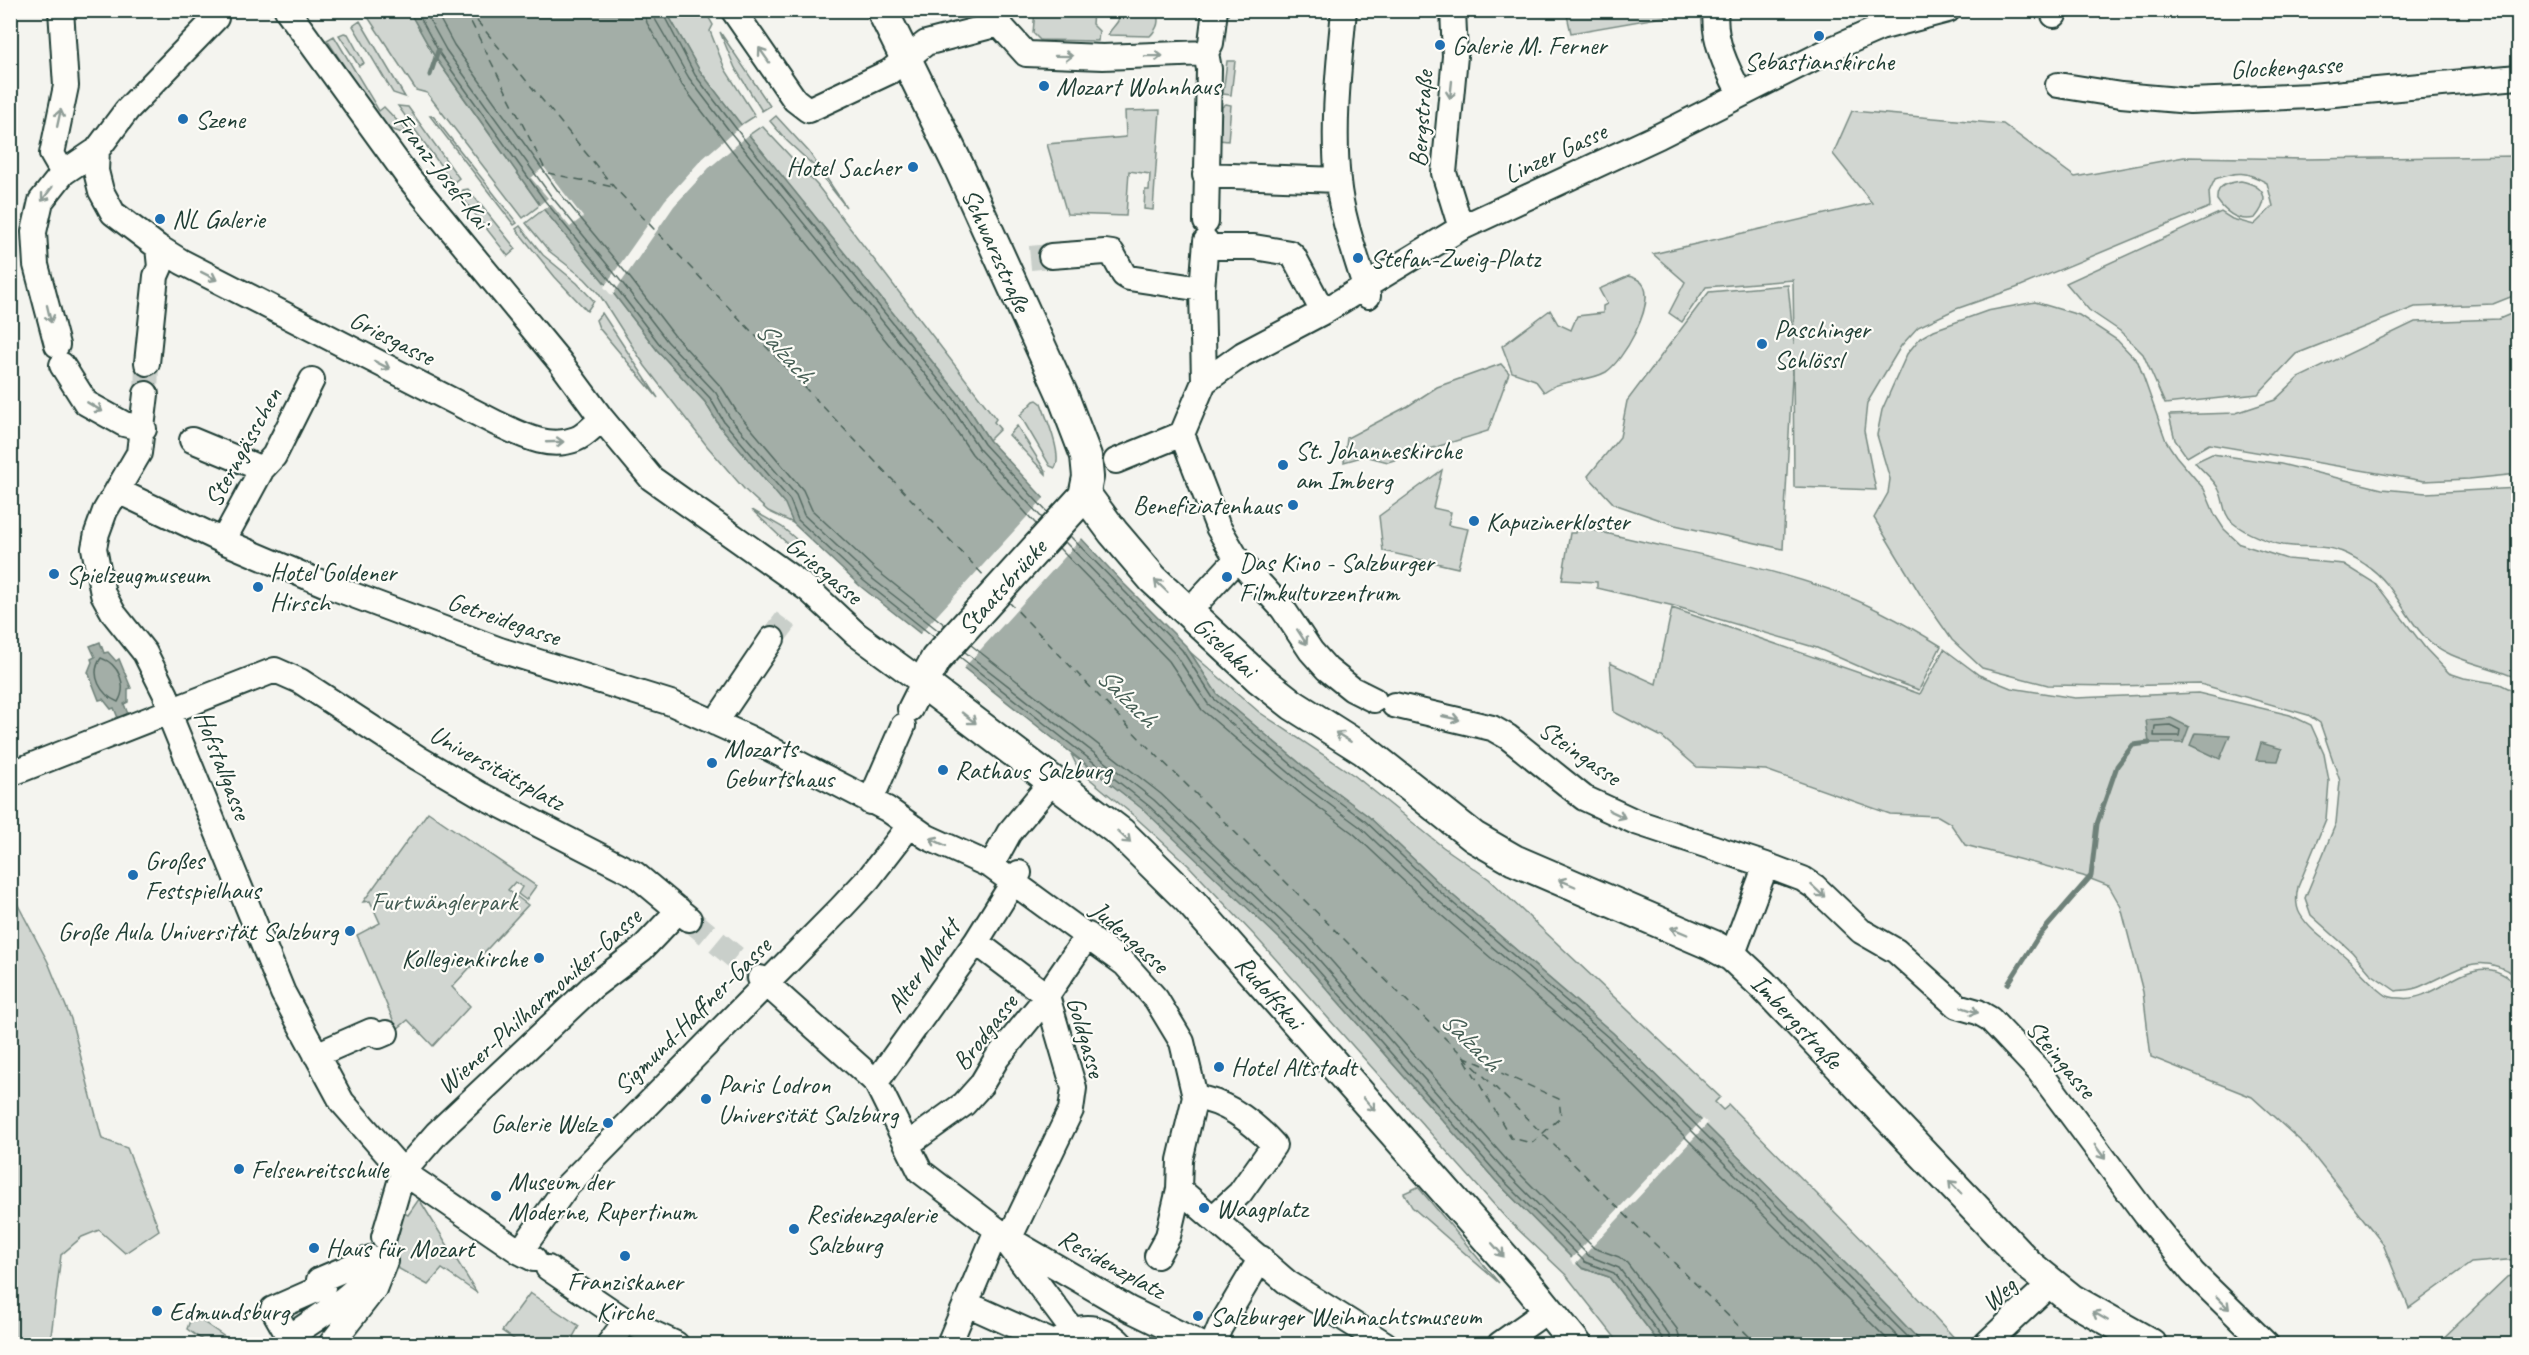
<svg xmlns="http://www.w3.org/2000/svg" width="2529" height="1355" viewBox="0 0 2529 1355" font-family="Caveat,sans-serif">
  <rect width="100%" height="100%" fill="#f4f4ef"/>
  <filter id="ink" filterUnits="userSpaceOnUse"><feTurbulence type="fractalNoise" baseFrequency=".0167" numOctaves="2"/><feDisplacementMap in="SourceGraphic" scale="12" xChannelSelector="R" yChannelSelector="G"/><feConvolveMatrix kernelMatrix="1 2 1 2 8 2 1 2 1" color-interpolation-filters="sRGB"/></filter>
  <g filter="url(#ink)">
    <!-- green -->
    <path fill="#d1d6d1" stroke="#788a82" stroke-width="1.5" d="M1035,10l58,1 -1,13 7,7 -1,10 -58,-1 -7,-7z
      M364,11h45l26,46 105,148 -17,13 -96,-125 -11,-3z
      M666,11h39l8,14 -3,6 15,38 30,47 -14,9 -41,-54z
      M1117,11h39c4,10 2,17 -6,25l-42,-1c4,-10 15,-12 9,-24z
      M1566,11v-1l131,1 -126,22z
      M360,21l45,76 -12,-4 -40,-67z
      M720,32l50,74 -8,5 -27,-43z
      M344,33l4,1 16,29 -5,3 -20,-31z
      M334,36l45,75 5,-4 22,23 -4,3 -18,-6 -57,-87z
      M1227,61h8l-4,34 -8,-1z
      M1226,104l5,1 -3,36 -9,-1 3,-33z
      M398,106l10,1 51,71 -6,5z
      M1160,110l-7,100 -9,-1 1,-19h4l1,-16 -21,-3 -3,45 -59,-2 -20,-70 79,-7 -1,-26z
      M1852,111l151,13 72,53 109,-20 122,2 212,-3v138l-25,10 -78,3 -119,47 -38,40 -93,10 -22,-50 -23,-23 -31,-21 -23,-27 155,-71 11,7 22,6 19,-19 -6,-23c-21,-12 -30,-12 -52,-4l-6,13 1,15 -194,81 -60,21 -38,18 -17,19 -34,57 -3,28 12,59 -82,-3 -1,-130 -10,192 -108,-24 -61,-21 -26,-28 32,-39 7,-36 82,-109 79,-7 6,59 -1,-64 -87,7 -24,35 -13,-9 16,-31 -32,-28 219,-51 -39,-49z
      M430,116h3l84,107 -3,2z
      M776,116l33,36 37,55 -32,-41 -27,-25 -17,-20z
      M762,126l55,59 179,234 -2,3 6,7 -11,11 -25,-39 -215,-266z
      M2241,181c24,5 30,18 14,37 -16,4 -29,-5 -38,-18 -1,-16 11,-17 24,-19z
      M468,189l48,60 -8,7 -48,-61 3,-5z
      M544,209l70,85 43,56 48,52 14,23 67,79 7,19 -25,-12 -23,-21 -38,-44 -62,-80 -46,-72 -14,-15 -36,-28 -23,-28z
      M520,226l23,29 34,28 17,18 -7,10 -32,-34 -39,-48z
      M1629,276c6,2 12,4 15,10 10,21 -21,75 -38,86 -19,11 -44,6 -62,20l-9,-12 -23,-8 -10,-26 48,-36 8,14 13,6 6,-14 26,-3v-7l4,-2 -8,-15z
      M2035,302l44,13 38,25 21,22 28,79 10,15 28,33 11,26 9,14 16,15 47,15 57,5 32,20 50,65 23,24 15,5 36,6 18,9v284c-41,-28 -60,-6 -99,10 -7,3 -16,3 -23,4l-26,-18 -18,-21 -41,-37 -6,-17 31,-75 4,-42 -20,-58 -12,-8 -108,-31 -84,2 -68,-1 -66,-17 -30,-28 -32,-46 -46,-76 14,-25 2,-14 -13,-44 5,-25 25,-56 13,-16 14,-8 53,-19z
      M2518,311v163l-49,5 -45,2 -215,-37 -22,13 -12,-17 -6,-25 67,-2 39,-13 23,-22 117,-56 84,-3z
      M602,313l56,85 -59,-70 -3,-8z
      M1501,364l8,9 -21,58 -100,31 -23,-6 -21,6 3,-24 61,-32 29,-19z
      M1037,400l4,3c5,14 22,53 14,65l-5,-2 -30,-51 14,-14z
      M1017,426l29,46v2l-37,-39z
      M2212,454l69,10 101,25 44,4 92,-5v191c-29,-15 -70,-17 -94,-43 -21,-22 -31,-54 -58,-71 -10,-7 -20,-13 -33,-16 -16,-4 -33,-1 -50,-4 -15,-3 -38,-12 -50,-22 -11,-10 -8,-21 -14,-33 -4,-10 -17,-19 -24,-28z
      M1442,470l-9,38 18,4 -3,13 20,4 -10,39 -75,-17 -4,-35z
      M752,510l30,17 14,12 -6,7z
      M1577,526c84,22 172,35 254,64 39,14 75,34 110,56l-22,44 -38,-14 -64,-28 -143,-42 -77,-18v-6l-35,-2 8,-47h5z
      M1672,608l248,86 24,-45 35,26 32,13 64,10 123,-5 92,22 21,10 13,29 5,27 -3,38 -28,68c-2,9 -3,18 2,27 11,19 31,29 47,44 12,11 23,25 36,35 4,4 11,5 17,5 41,6 73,-58 118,-12v273l-47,4 -62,45 -26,-64 -77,-98 -54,-49 -101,-40 -8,-65 -22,-85 -12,-21 -26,-10 -118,-31 -15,-22 -12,-7 -48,-2 -124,-44 -69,-3 -35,-30 -48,-25 -4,-49 46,21z
      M1190,652l69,60 96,64 88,71 46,32 231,218 -5,5 8,8 6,-5 158,160 73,79h-37l-69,-72 -241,-239 -171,-147 -74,-70 -53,-40 -98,-82z
      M1071,754l74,56 152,145 199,226 86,87 27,9 51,67h-40l-54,-69 -60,-57 -251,-282 -66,-70 -56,-51 -54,-45z
      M428,812l108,74 -10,14 -8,-6 4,-7 -7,-5 -7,8 20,15 -76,82 18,19 -37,40 -25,-26 -11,9 -40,-94 23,-12 -10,-22 -7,1z
      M10,890l38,72 23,57 31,120 25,9 32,82 -34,23 -26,-23 -17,7 -21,18 -11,89h-39z
      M1418,1187l81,96 -87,-76 -8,-14z
      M419,1199l58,94 -35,-24 -14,16 -43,-24 19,-48 4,2z
      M2518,1275v69h-81l70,-67z
      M530,1293l49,33 -10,18h-48l-19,-13z
      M196,1317l39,27h-27l-21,-15 4,-11z"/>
    <!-- water -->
    <path fill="#a3aea7" stroke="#6e8179" stroke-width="1.5" d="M409,11h257l34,60 49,64 215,266 25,39 135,144 62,62 31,48 98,82 53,40 74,70 171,147 241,239 69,72h-263l-51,-67 -27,-9 -86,-87 -199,-226 -152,-144 -285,-225 -67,-63 -8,-19 -66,-79 -14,-23 -48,-52 -43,-56 -74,-89 -105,-148z
      M100,642l4,11 4,-1 8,9 3,-2 12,29 -3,1v13l-4,2 4,10 -10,4 -4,-10 -3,1 -8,-10 -4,1 -11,-28 4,-10 -1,-3 4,-2 -5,-11z
      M2171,718l18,9 -6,16h-34l-3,-23z
      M2195,733l35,2 -10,24 -30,-14z
      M2261,743l21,6 -4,12 -22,-1z"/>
    <!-- pier -->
    <path fill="#f4f4ef" d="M744,123l7,10 -42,35 -35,38 -62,90 -8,-9 61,-87 36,-40z
      M544,167l39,50 -13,10 -19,-23 -10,7 -3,-5 10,-8 -17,-20z
      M1045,497l38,40 -121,133 -44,-34z
      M1703,1119l5,4 -133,142 -5,-5z"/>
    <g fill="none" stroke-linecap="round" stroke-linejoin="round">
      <!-- shore -->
      <path stroke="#546a62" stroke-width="1.5" d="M416,10l24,44 105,147 73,89 43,56 49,52 14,24 66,78 8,20 66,61 70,56
        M424,10l22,40 105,146 73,89 43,56 49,52 14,25 66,77 8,20 65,61 70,55
        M435,10l19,35 104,146 73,88 43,56 48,53 15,24 66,78 9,20 63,59 70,56
        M644,10l3,13 35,62 49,64 214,265 27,40 64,70
        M653,10l2,9 34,59 42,55 222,276 26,40 63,69
        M661,10l34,65 49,64 215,266 25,39 63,68
        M1070,536l112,114 31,48 98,83 54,40 73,69 171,148 306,306
        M1065,542l111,113 32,49 98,83 54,40 73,69 171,147 301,301
        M1059,548l110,113 33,49 99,84 53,40 73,69 171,147 294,294
        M971,645l190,149 152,146 199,226 82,82 25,9 8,6 50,66 4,15
        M965,652l189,148 152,145 200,227 83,84 30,12 50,67 3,9
        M960,657l189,149 152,145 199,226 85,85 29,11 49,66 1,5
        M101,658c18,6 27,28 17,44 -17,-7 -29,-27 -17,-44z
        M2170,725l10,5 -1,6h-25l1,-10z"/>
      <!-- stream -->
      <path stroke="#6e8179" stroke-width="5" d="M430,75l8,-24
        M2008,984l30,-47 53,-61 6,-52 20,-58 16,-21 16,-2"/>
      <!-- ferry -->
      <path stroke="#475f56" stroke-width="1.5" stroke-dasharray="8 6" stroke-linecap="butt" d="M465,10l79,157
        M468,10l146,177 375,394
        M548,173l65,14
        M1008,601l136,142 613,601
        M1463,1056l96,43 2,18 -29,26 -21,-5z"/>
      <!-- minor-tunnel -->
      <path stroke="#c9cfca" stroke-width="24" stroke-dasharray="24 12" stroke-linecap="butt" d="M1030,258l21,-2
        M146,394l1,-31
        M772,639l15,-20
        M689,919l71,59"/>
      <defs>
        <path id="minor" d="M61,10l5,76 -14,68 11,19
          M287,10l121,167 152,185 42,57 49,59 158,112 47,44 67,49 -13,26
          M733,10l62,90 13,10 81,-38 37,-29 73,-19
          M1344,10c-5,56 -12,115 -6,171 4,40 19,77 30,115
          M1453,10l2,46 -11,117 17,55
          M1716,10c-4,29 11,59 24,83
          M2054,10v5
          M999,24l27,30 77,3 103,-4
          M1206,53l5,-10 4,-33
          M2058,85l63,10 69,6 122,-5 206,-19
          M97,150l-1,21 5,20 12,22 45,34 24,15 314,161c26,12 52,27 80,16 9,-3 18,-14 26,-20
          M1205,175l133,5
          M1206,222l3,-153 -3,-16
          M1206,247h48l36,6 4,4 29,55
          M1051,256l54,-4 7,1 12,22 5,3 73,11
          M57,345l-21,-80 -2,-33 7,-31 22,-28 34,-23 30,-40 89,-92
          M147,363l9,-87 4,-9 -2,-20
          M62,365l24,38 38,21 20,5
          M1204,382l39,-28 80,-42 138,-84 198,-92 175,-88 46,-20 68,-18
          M146,394l-7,59 -34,58 -8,22 -3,15 9,46 11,20 31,39 21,42 8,31 109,267 59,109 61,70 117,80 14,7
          M1182,434l36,93 19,32 46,50 28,42 16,18 25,20 22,11
          M192,440l70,29
          M1116,461l66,-27 22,-52 -2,-93 4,-48
          M118,491l105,50 106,45 171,64 171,53 76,34 140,72 40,28 64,29 134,98 31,35 26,43 13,55 -15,63 -1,29 109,94 97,61
          M223,541l39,-72 12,-13 38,-76
          M1188,612l49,-53
          M1394,705l98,23 16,9 76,61 52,24 130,43 37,14 12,8 46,44 35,20 61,55 21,6 12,7 49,52 107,144 47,58 73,71
          M715,723l57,-84
          M10,774l265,-104 25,11 118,77 63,37 154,79 54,45
          M870,802l33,-76
          M991,866l18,-33 35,-42
          M976,942l71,54 27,92 -3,22 -62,129
          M1732,956l34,-91
          M760,978l116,104 44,89 89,68 120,70 72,35
          M316,1055l55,-24 8,5 7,-3
          M876,1082l100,-140 43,-69
          M1195,1097c32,5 58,25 79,48l-34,48 -26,24
          M907,1145l57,-41 17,-19 16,-27 44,-54 47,-69
          M384,1237l19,-65 34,-39 155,-146 50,-38 37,-39
          M1006,1241l67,90
          M520,1252l47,-66 274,-278 28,-30 41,-53
          M1157,1256l11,-20 11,-47
          M548,1268l78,53 50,23
          M967,1304l89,40
          M288,1338c21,-15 73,-46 82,-68
          M1060,1341c18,-20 44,-15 61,3
          M293,1344l-20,-35 50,-22 -4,-7 52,-22 14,3 -11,28 -43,55
          M609,1344l17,-23
          M949,1344l48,-114
          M1213,1344l7,-17 41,-69
          M1500,1344l48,-34
          M1986,1344l64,-60"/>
        <g id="major">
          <path id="s1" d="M882,10l77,157 104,229 23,60 2,21 -4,19 -148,163 -13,24 198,150 68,67 340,386 47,58"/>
          <path id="s2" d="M1085,494l28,38 40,47 107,100 33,26 71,45 110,87 40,23 198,85 20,11 31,29 266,280 42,34 80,45"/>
        </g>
      </defs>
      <!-- minor casing -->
      <use href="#minor" stroke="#1f3d34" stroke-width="28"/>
      <!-- major casing -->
      <use href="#major" stroke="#1f3d34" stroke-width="34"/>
      <!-- minor -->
      <use href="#minor" stroke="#fdfcf7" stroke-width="24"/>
      <!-- major -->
      <use href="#major" stroke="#fdfcf7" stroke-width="30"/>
    </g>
    <!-- one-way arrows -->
    <defs><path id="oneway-shaft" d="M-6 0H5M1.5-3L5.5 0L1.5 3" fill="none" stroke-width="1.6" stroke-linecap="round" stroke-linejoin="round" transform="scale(1.5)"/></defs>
    <g stroke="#8e9c96">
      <use href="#oneway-shaft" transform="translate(764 55) rotate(-125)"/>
      <use href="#oneway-shaft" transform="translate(1064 56) rotate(1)"/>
      <use href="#oneway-shaft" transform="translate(1154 56) rotate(-1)"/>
      <use href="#oneway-shaft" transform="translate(1451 90) rotate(96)"/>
      <use href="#oneway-shaft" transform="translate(59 118) rotate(-78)"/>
      <use href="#oneway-shaft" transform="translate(47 194) rotate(127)"/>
      <use href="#oneway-shaft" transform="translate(209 276) rotate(27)"/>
      <use href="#oneway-shaft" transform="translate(49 314) rotate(77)"/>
      <use href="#oneway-shaft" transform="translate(382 365) rotate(27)"/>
      <use href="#oneway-shaft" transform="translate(95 407) rotate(31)"/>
      <use href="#oneway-shaft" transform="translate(555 442) rotate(-2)"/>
      <use href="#oneway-shaft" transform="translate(1161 586) rotate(-136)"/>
      <use href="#oneway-shaft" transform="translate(1302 637) rotate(57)"/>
      <use href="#oneway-shaft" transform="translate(969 718) rotate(38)"/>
      <use href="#oneway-shaft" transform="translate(1451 718) rotate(13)"/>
      <use href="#oneway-shaft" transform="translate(1343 737) rotate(-148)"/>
      <use href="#oneway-shaft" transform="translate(1617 814) rotate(25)"/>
      <use href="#oneway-shaft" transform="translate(1124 837) rotate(43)"/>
      <use href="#oneway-shaft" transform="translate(938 842) rotate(-155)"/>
      <use href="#oneway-shaft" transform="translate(1567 883) rotate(-157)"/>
      <use href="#oneway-shaft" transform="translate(1818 891) rotate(42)"/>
      <use href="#oneway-shaft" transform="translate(1679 931) rotate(-157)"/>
      <use href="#oneway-shaft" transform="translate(1970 1010) rotate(19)"/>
      <use href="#oneway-shaft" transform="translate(1369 1104) rotate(49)"/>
      <use href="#oneway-shaft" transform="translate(2100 1152) rotate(54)"/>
      <use href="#oneway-shaft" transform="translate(1955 1187) rotate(-134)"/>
      <use href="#oneway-shaft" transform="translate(1498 1250) rotate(49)"/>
      <use href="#oneway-shaft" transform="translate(2223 1303) rotate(45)"/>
      <use href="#oneway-shaft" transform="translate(2100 1316) rotate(-150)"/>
    </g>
  </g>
  <!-- markers -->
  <g fill="#1f6fb2" stroke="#fdfcf7" stroke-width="2">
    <circle cx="1819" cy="36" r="6"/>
    <circle cx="1440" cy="45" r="6"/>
    <circle cx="1044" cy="86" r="6"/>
    <circle cx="183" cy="119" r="6"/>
    <circle cx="913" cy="167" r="6"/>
    <circle cx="160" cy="219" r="6"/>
    <circle cx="1358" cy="258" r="6"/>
    <circle cx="1762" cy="344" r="6"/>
    <circle cx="1283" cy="465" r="6"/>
    <circle cx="1293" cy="505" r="6"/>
    <circle cx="1474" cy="521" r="6"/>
    <circle cx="54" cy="574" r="6"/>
    <circle cx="1227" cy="577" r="6"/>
    <circle cx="258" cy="587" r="6"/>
    <circle cx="712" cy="763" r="6"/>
    <circle cx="943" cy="770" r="6"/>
    <circle cx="133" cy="875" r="6"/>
    <circle cx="350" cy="931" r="6"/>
    <circle cx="539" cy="958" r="6"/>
    <circle cx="1219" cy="1067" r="6"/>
    <circle cx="706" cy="1099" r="6"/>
    <circle cx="608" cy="1123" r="6"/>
    <circle cx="239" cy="1169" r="6"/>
    <circle cx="496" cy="1196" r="6"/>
    <circle cx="1204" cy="1208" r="6"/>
    <circle cx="794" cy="1229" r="6"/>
    <circle cx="314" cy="1248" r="6"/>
    <circle cx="625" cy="1256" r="6"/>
    <circle cx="157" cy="1311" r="6"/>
    <circle cx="1198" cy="1316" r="6"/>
  </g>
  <g text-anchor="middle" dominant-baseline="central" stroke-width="4.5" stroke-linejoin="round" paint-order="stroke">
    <!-- poi labels -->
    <g font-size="26" fill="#1f3d34" stroke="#fdfcf7" text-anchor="start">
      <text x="1452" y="45">Galerie M. Ferner</text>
      <text x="1819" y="61" text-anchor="middle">Sebastianskirche</text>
      <text x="1056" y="86">Mozart Wohnhaus</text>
      <text x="195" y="119">Szene</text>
      <text x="901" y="167" text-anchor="end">Hotel Sacher</text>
      <text x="172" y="219">NL Galerie</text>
      <text x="1370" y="258">Stefan-Zweig-Platz</text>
      <text x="1774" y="329">Paschinger<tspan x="1774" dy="30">Schlössl</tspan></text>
      <text x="1295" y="450">St. Johanneskirche<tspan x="1295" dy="30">am Imberg</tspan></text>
      <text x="1281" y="505" text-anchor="end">Benefiziatenhaus</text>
      <text x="1486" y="521">Kapuzinerkloster</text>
      <text x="1239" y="562">Das Kino - Salzburger<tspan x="1239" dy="30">Filmkulturzentrum</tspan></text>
      <text x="270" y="572">Hotel Goldener<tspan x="270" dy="30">Hirsch</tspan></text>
      <text x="66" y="574">Spielzeugmuseum</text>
      <text x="724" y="748">Mozarts<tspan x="724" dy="30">Geburtshaus</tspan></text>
      <text x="955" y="770">Rathaus Salzburg</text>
      <text x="145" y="860">Großes<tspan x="145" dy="30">Festspielhaus</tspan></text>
      <text x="338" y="931" text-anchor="end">Große Aula Universität Salzburg</text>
      <text x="527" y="958" text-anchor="end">Kollegienkirche</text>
      <text x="1231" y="1067">Hotel Altstadt</text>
      <text x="718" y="1084">Paris Lodron<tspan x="718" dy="30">Universität Salzburg</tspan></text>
      <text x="596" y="1123" text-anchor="end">Galerie Welz</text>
      <text x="251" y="1169">Felsenreitschule</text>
      <text x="508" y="1181">Museum der<tspan x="508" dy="30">Moderne, Rupertinum</tspan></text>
      <text x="1216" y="1208">Waagplatz</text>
      <text x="806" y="1214">Residenzgalerie<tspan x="806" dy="30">Salzburg</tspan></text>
      <text x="326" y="1248">Haus für Mozart</text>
      <text x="625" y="1281" text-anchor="middle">Franziskaner<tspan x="625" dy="30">Kirche</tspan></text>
      <text x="169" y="1311">Edmundsburg</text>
      <text x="1210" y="1316">Salzburger Weihnachtsmuseum</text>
    </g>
    <!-- street labels -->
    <g font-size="26" fill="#1f3d34" stroke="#fdfcf7">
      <text transform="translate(2286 67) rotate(-3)">Glockengasse</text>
      <text transform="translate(1421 119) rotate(-86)">Bergstraße</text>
      <text transform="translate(1555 153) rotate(-25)">Linzer Gasse</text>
      <text transform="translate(442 171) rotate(52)">Franz-Josef-Kai</text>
      <text stroke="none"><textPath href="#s1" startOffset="266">Schwarzstraße</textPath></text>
      <text transform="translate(392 338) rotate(27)">Griesgasse</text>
      <text transform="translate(243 447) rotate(-61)">Sterngässchen</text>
      <text transform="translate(824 570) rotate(40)">Griesgasse</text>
      <text transform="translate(1002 587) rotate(-48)">Staatsbrücke</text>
      <text transform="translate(504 619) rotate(19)">Getreidegasse</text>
      <text stroke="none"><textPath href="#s2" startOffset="208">Giselakai</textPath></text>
      <text transform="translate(1580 753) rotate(35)">Steingasse</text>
      <text transform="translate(223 765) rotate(69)">Hofstallgasse</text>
      <text transform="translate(497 768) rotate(29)">Universitätsplatz</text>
      <text transform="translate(1130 937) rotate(42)">Judengasse</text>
      <text transform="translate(923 966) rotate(-55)">Alter Markt</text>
      <text stroke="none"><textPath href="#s1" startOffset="1245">Rudolfskai</textPath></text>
      <text transform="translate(539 1001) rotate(-42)">Wiener-Philharmoniker-Gasse</text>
      <text transform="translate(692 1016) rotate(-45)">Sigmund-Haffner-Gasse</text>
      <text stroke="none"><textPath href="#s2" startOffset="898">Imbergstraße</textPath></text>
      <text transform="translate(985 1032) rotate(-52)">Brodgasse</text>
      <text transform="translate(1086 1037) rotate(74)">Goldgasse</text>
      <text transform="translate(2061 1059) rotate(50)">Steingasse</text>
      <text transform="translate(1112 1264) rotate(29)">Residenzplatz</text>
      <text transform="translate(1999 1294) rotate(-43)">Weg</text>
    </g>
    <!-- park labels -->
    <g font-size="26" fill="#435c53" stroke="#fdfcf7">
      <text x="444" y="901">Furtwänglerpark</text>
    </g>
    <!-- water labels -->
    <g font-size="27" font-style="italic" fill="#475f56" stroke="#fdfcf7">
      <text transform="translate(785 352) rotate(48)">Salzach</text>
      <text transform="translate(1127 697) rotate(45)">Salzach</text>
      <text transform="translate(1471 1041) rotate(45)">Salzach</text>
    </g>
  </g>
  <!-- margin -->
  <rect width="2529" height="1355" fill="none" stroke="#fdfcf7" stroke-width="36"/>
  <rect x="18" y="18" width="2493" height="1319" fill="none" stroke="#1f3d34" stroke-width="2" filter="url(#ink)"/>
</svg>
